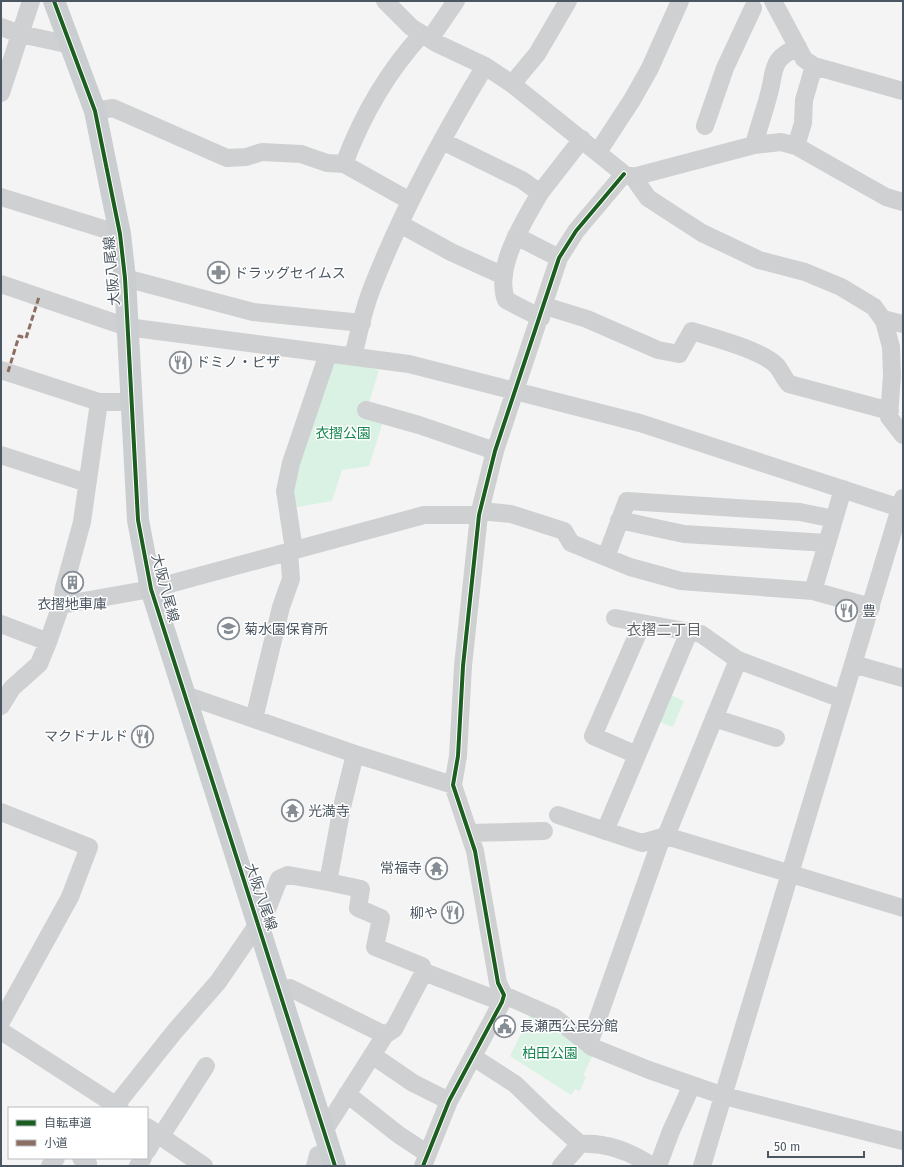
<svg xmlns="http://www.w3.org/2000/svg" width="904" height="1167" viewBox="0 0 904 1167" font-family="'Fira Sans','Noto Sans JP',sans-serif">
  <rect width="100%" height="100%" fill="#f4f4f4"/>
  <!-- green -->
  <path fill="#d9f2e3" d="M334,359l45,11 -11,36 18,6 -17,54 -27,4 -10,31 -41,7 -3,-16z
    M668,694l16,7 -11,26 -16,-6z
    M531,1013l62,41 -10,22 3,1 -6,14 -5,-2 -4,6 -61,-39z"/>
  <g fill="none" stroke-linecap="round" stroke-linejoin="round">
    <!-- minor -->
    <path stroke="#ced0d2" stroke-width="18" d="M385,1l26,26 25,16 49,23 27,18 112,90 9,3 121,-32 27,-3 15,4 90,51 17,5
      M773,1l31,58 10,7 89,25
      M1,27l19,7 51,11
      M430,39l26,-38
      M512,84l25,-30 31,-53
      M1,93l30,-92
      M95,111l18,-3 114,50 19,-1 16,-5 39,2 26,9 17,1 66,37
      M705,126l20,-58 28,-60
      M442,141l80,39 18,13c-16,28 -46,74 -34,107l35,18
      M754,145c5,-20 13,-40 17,-60 2,-9 2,-16 7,-24 5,-7 12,-10 20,-14
      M796,146l7,-23 1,-23 10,-34
      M598,152l34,-52 18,-32 30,-67
      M344,164c18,-48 43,-92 78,-130
      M633,177l15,21 54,35 57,27 46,12 36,15 33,20 10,14 7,26 1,29 -3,41 14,18
      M540,193l42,-54
      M1,197l119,37
      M400,224l51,28 53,24
      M516,236l43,22
      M125,278l128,34 109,11
      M1,284l126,43 282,37 231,59 263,86
      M545,306l42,13 71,31 21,4 13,-23c22,7 70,19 85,35 5,6 7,13 12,18l101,27
      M883,319l20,5
      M353,356c6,-22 10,-46 19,-68 30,-77 70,-151 113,-222
      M1,370l98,32h32
      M366,410l53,15 76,26
      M1,455l86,28
      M480,511l31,3 53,17 7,12 59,24 51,14 132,10 58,16
      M619,520l65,14 143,9
      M294,550l-9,-59 6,-28 37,-109
      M606,557l21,-56 173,11 34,7
      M813,591l30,-102
      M61,605l3,-17 18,-66 17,-120
      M615,618l86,16 37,26 104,39
      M1,624l47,18
      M853,664l50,14
      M185,695l170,59 98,31
      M1,706l11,-18 27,-24 9,-22 13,-37 90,-16 273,-74h55
      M714,718l62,20
      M254,719l27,-112 10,-28 -2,-27
      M637,755l-44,-19 49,-112
      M1,812l88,35 -19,50 -69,125
      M558,815l84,28 24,-7 237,72
      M605,831l84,-199
      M469,833l75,-2
      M666,836l72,-176
      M424,972l78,30
      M280,990l10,-2 95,47
      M504,995l50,22 38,30 57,23 75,26 179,45
      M1,1031l119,77
      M589,1044l73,-207
      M372,1055l41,28 36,18
      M473,1057l42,27 31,30 34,30
      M347,1094l52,41 29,19
      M116,1105l59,-74 43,-49 48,-70 13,-33 9,-4 40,7
      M147,1127l57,39
      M324,1131l61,-96 9,-6 30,-57 -2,-6 -47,-19 6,-29 -23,-10 3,-19 -33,-7 14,-75 13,-53
      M161,1136l45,-70
      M147,1151l10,-17
      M81,1158l7,5 -2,3
      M50,1166l6,-8
      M138,1166l5,-8
      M315,1166l3,-11 11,-4
      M423,1166l26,-65 53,-99 2,-7 -6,-12 -23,-132 -22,-66 5,-29 5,-90 16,-151 16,-64 64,-193 17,-27 48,-57
      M561,1166l19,-22c26,-2 51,8 72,22
      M658,1166l13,-35 21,-46
      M702,1166l201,-668"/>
    <!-- major -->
    <path stroke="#caced1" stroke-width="22" d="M54,1l41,110 25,123 5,44 13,242 13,69 184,577"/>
    <!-- quiet -->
    <path stroke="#8d6e63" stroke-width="3" stroke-dasharray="6 3" stroke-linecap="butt" d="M8,372l11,-36 7,2 13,-41"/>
    <defs>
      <path id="cycleway" d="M54,1l41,110 25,123 5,44 13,242 13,69 184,577
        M423,1166l26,-65 53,-99 2,-7 -6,-12 -23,-132 -22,-66 5,-29 5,-90 16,-151 16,-64 64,-193 17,-27 48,-57"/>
    </defs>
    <!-- cycleway casing -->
    <use href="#cycleway" stroke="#fff" stroke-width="6"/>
    <!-- cycleway -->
    <use href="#cycleway" stroke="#1b5e20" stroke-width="4"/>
  </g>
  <!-- icons -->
  <defs>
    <symbol id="pharmacy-ring" viewBox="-11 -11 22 22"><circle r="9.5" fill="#fff" stroke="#868d94" stroke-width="1.5"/><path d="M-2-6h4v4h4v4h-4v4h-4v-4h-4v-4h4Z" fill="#868d94"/></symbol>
    <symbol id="restaurant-ring" viewBox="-11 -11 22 22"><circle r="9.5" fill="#fff" stroke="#868d94" stroke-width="1.5"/><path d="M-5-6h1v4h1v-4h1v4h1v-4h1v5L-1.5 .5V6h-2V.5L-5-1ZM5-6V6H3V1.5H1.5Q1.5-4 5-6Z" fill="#868d94"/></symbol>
    <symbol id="building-ring" viewBox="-11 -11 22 22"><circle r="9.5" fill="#fff" stroke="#868d94" stroke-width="1.5"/><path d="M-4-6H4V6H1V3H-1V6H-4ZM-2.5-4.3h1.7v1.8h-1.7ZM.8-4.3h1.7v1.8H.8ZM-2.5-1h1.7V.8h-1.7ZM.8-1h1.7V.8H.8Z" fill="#868d94"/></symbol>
    <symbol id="school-ring" viewBox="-11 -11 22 22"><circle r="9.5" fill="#fff" stroke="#868d94" stroke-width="1.5"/><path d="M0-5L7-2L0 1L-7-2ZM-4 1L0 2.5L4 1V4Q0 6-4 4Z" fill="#868d94"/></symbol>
    <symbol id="temple-ring" viewBox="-11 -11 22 22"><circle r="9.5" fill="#fff" stroke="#868d94" stroke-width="1.5"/><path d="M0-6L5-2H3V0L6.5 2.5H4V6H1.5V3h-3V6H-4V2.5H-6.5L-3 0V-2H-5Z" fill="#868d94"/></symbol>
    <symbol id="civic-ring" viewBox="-11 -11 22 22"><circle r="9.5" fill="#fff" stroke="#868d94" stroke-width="1.5"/><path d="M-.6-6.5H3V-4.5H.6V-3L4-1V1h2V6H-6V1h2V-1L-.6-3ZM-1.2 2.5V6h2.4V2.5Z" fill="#868d94"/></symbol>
  </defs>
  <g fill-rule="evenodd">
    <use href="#pharmacy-ring" x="206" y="260" width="25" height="25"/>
    <use href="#restaurant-ring" x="168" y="350" width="25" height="25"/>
    <use href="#building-ring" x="60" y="570" width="25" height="25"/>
    <use href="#restaurant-ring" x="834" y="598" width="25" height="25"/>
    <use href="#school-ring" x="216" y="616" width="25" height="25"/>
    <use href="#restaurant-ring" x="130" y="724" width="25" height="25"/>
    <use href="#temple-ring" x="280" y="798" width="25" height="25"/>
    <use href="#temple-ring" x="424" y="856" width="25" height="25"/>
    <use href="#restaurant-ring" x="440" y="900" width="25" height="25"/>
    <use href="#civic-ring" x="492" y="1014" width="25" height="25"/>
  </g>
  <g text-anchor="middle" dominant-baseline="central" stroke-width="3" stroke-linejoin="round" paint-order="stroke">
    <!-- street labels -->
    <g font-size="14" fill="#4a5661" stroke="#fff">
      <text transform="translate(112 271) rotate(-95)">大阪八尾線</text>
      <text transform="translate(165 588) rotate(75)">大阪八尾線</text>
      <text transform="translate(261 897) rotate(71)">大阪八尾線</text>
    </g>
    <!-- poi labels -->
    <g font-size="14" fill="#4a5661" stroke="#fff" text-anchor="start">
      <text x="234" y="273">ドラッグセイムス</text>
      <text x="196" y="362">ドミノ・ピザ</text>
      <text x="72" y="604" text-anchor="middle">衣摺地車庫</text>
      <text x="862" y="611">豊</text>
      <text x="244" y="629">菊水園保育所</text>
      <text x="128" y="736" text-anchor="end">マクドナルド</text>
      <text x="308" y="811">光満寺</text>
      <text x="422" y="868" text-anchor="end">常福寺</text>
      <text x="438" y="913" text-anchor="end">柳や</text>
      <text x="520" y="1026">長瀬西公民分館</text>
    </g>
    <!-- park labels -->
    <g font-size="14" fill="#17864f" stroke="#fff">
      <text x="343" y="433">衣摺公園</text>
      <text x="550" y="1053">柏田公園</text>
    </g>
    <!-- neighbourhood labels -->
    <g font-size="15" fill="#5f6368" stroke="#fff">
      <text x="664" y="630">衣摺二丁目</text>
    </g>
  </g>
  <!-- border -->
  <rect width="904" height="1167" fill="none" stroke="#4a5661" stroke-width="4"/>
  <!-- legend -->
  <rect x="8" y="1107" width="140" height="52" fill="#ffffff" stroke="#b7bbc0"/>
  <rect x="16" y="1120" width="20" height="6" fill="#1b5e20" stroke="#b7bbc0"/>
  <text x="44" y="1127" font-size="12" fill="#4a5661">自転車道</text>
  <rect x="16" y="1140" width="20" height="6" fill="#8d6e63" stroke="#b7bbc0"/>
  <text x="44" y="1147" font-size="12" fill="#4a5661">小道</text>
  <!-- scale -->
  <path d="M768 1151v6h96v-6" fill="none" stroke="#4a5661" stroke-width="2"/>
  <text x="774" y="1151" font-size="12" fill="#4a5661" stroke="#ffffff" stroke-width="3" paint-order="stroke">50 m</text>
</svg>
